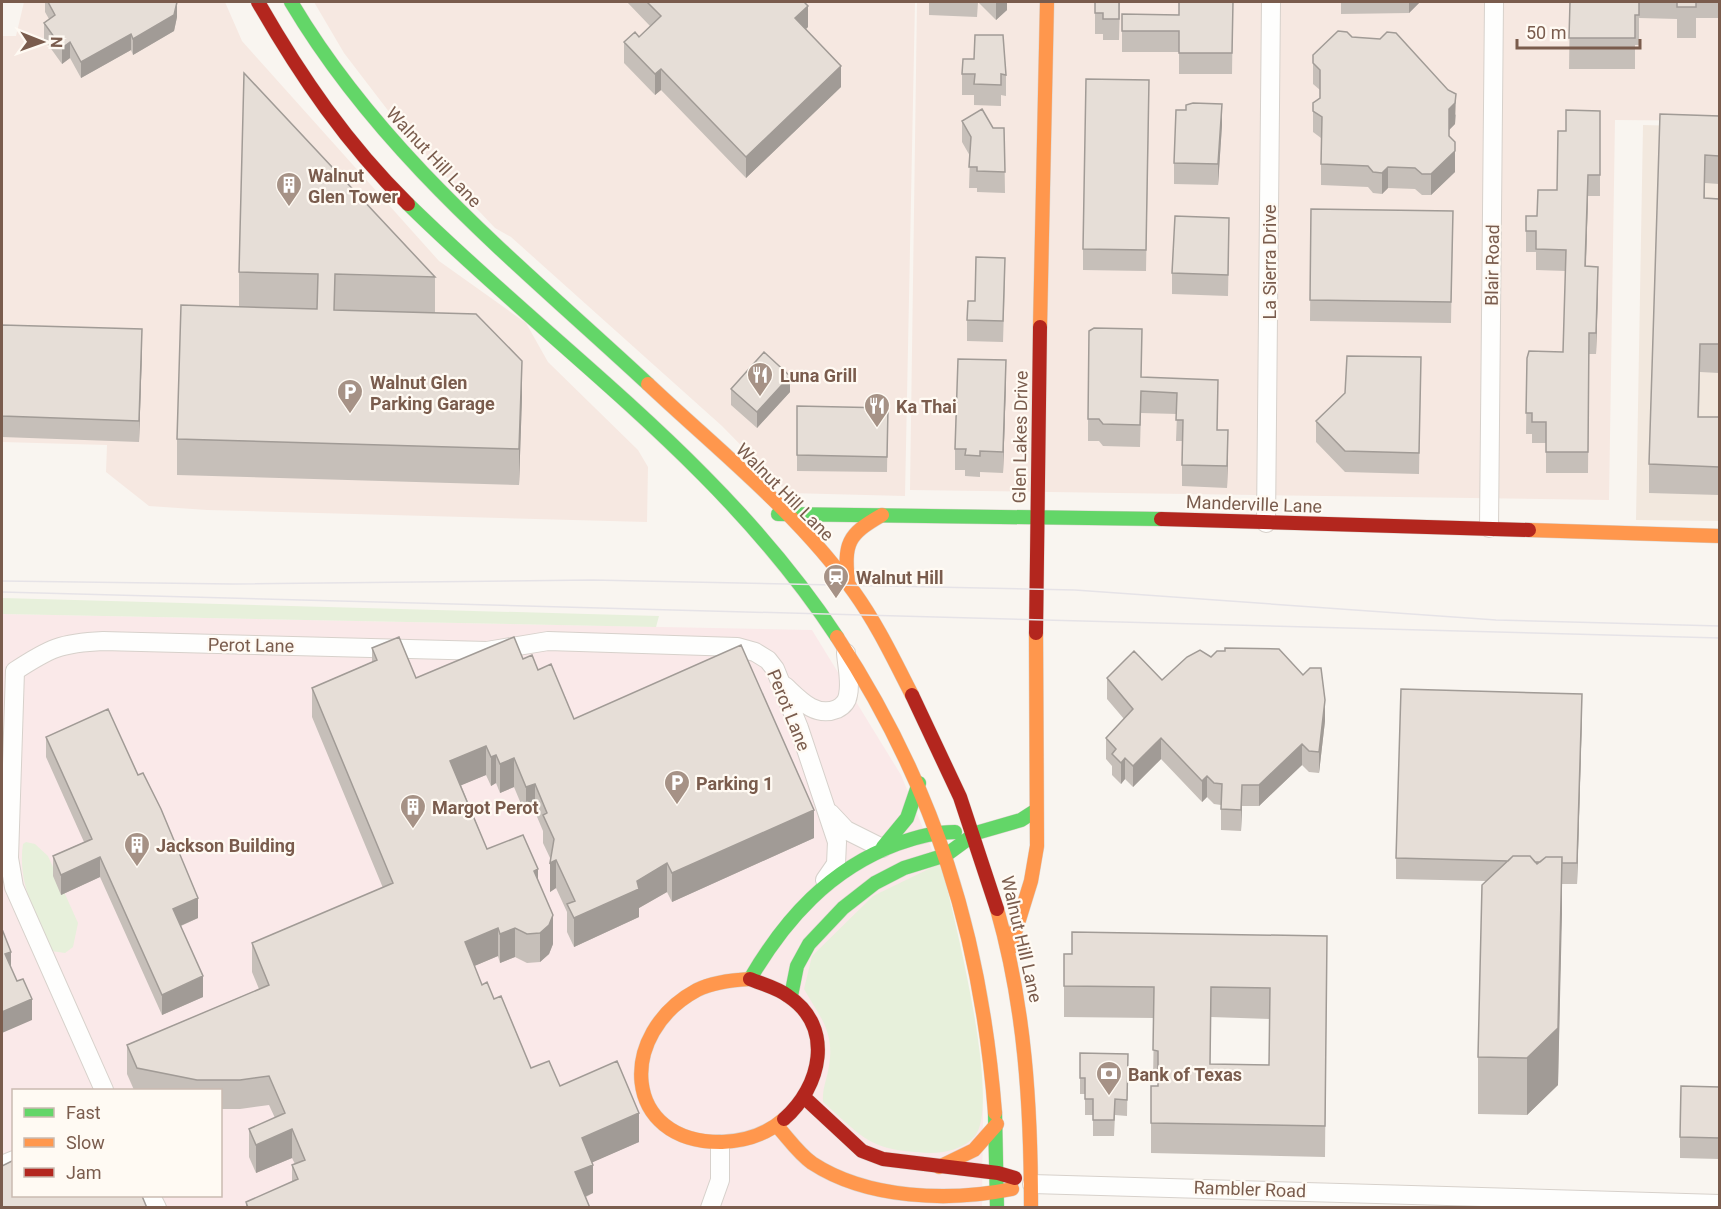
<svg xmlns="http://www.w3.org/2000/svg" width="1721" height="1209" viewBox="0 0 1721 1209" font-family="Roboto,sans-serif">
  <rect width="100%" height="100%" fill="#f9f5f0"/>
  <!-- residential -->
  <path fill="#f2e8de" d="M1643,125l76,2v394l-83,-1z"/>
  <!-- commercial -->
  <path fill="#f6e8e1" d="M24,2h201l17,39 197,220 87,62 22,39 90,88 10,17 -1,55 -440,-12 -58,-4 -43,-34 1,-27 -105,-3v-406h14z
    M314,2h601l-10,494 -117,-3 -66,-67 -211,-189 -16,-9 -89,-94 -62,-81z
    M917,2h802v119l-104,-1 -6,380 -699,-10z"/>
  <!-- medical -->
  <path fill="#fae9e9" fill-rule="evenodd" d="M2,614l810,16 89,145 43,104 39,231 -1,97 -980,1zM14,1090h206v106h-206z"/>
  <!-- green -->
  <path fill="#e7f0db" d="M2,598l657,18 -3,11 -654,-13z
    M26,842l9,2 13,12 30,67 -5,24 -8,6 -14,-2c-15,-36 -34,-68 -28,-107z
    M941,863c11,47 61,238 34,273 -11,13 -30,17 -45,17 -61,-3 -63,-12 -107,-51 -1,-13 4,-23 6,-36 6,-35 -10,-50 -25,-77l8,-33 61,-60z"/>
  <g fill="none" stroke-linecap="round" stroke-linejoin="round">
    <defs>
      <path id="street" d="M1266,523l5,-521
        M1489,528l5,-526
        M15,671c35,-23 46,-28 88,-30l384,10 61,-10 189,6 18,5 13,8 7,9 24,59 38,114 -1,22 -11,16
        M15,671l-6,187 5,29 90,203
        M785,686c14,13 30,32 52,23 6,-3 10,-7 11,-14 3,-13 -1,-29 -2,-42
        M830,813l16,17 36,18
        M2,1165l12,-5
        M1032,1184l688,20
        M151,1196l6,12
        M710,1208l10,-28v-36"/>
      <path id="fast" d="M291,2c92,155 227,261 357,382
        M408,204c146,144 315,259 429,433
        M778,514l383,5
        M883,847l24,-29 12,-35
        M750,979c35,-60 80,-110 147,-135 19,-7 37,-12 58,-12
        M791,996l6,-30 12,-22 34,-36 32,-25 29,-15 42,-13 30,-22 45,-13 14,-9
        M995,1113l2,95"/>
      <path id="slow" d="M1040,327l7,-325
        M648,384c70,66 150,129 206,208 23,32 40,68 58,103
        M1529,530l191,6
        M848,583c-4,-40 -1,-48 34,-68
        M837,637c98,150 144,298 158,476
        M997,909c28,97 34,198 34,299
        M1010,949l21,-68 6,-35 -1,-213
        M750,979c-18,1 -37,3 -53,11 -80,43 -76,153 25,152 23,-1 44,-7 62,-23
        M777,1126c11,12 21,27 35,37 55,36 137,39 200,26
        M939,1167l35,-17 23,-26"/>
      <path id="jam" d="M258,2c43,75 89,142 150,202
        M1161,519l368,11
        M1036,633l4,-306
        M912,695l48,102 37,112
        M750,979c12,5 28,9 38,17 47,31 33,91 -4,123
        M806,1099l56,52 21,8 115,14 17,5"/>
    </defs>
    <!-- street casing -->
    <use href="#street" stroke="#d7d1cb" stroke-width="20"/>
    <!-- fast casing -->
    <use href="#fast" stroke="#d9d2cb" stroke-width="15"/>
    <!-- slow casing -->
    <use href="#slow" stroke="#d9d2cb" stroke-width="15"/>
    <!-- jam casing -->
    <use href="#jam" stroke="#d9d2cb" stroke-width="15"/>
    <!-- street -->
    <use href="#street" stroke="#fefefd" stroke-width="18"/>
    <!-- fast -->
    <use href="#fast" stroke="#63d668" stroke-width="14"/>
    <!-- slow -->
    <use href="#slow" stroke="#ff974d" stroke-width="14"/>
    <!-- jam -->
    <use href="#jam" stroke="#b3261e" stroke-width="14"/>
    <!-- tram -->
    <path stroke="#e6e3e7" stroke-width="1.5" d="M2,581l230,3 360,-4 483,10 421,30 224,6
      M2,592l1718,46"/>
  </g>
  <!-- wall -->
  <path fill="#c6bfb9" fill-rule="evenodd" d="M45,2h132v15l-3,14 -41,24 -2,-5 -50,28 -11,-20 -8,6 -18,-25v-16l5,-4 -4,-7z
    M627,2h177l4,25 -2,2 35,58 -95,91 -85,-88 -6,5 -31,-32v-21l15,-5 11,-11z
    M929,2h49l-1,15 -48,-2z
    M978,2h29v8l-11,10z
    M1120,2l-1,38h-16v-6h-8v-21z
    M1233,2l-1,72h-53v-22h-57v-38l57,1z
    M1341,2h79l-11,11 -68,1z
    M1570,2h149v16h-23v20h-19v-19l-38,-1v27h-4v24h-66z
    M1352,37l104,78 -1,9 -6,6v6l6,36 -24,23h-9l-7,-6 -27,-1 -6,6 -9,-1 -5,-6 -47,-2v-47l-8,-6v-29l7,-5v-8l-7,-6v-29z
    M962,74l44,1v21l-5,-1v11l-27,-1v-10h-12z
    M1149,101l-3,170 -63,-1v-21z
    M1186,110l36,15 -4,60 -44,-1v-21z
    M1600,111v85h-12l-2,70 12,22 -2,66h-7l-1,119h-42v-30h-14v-9h-6l1,-76 36,-6 3,-81 -30,-1v-18h-10v-36h11l20,-26 9,-59z
    M1660,114l59,2v68l-14,-1v15l14,1v174l-19,-1 -1,45h20v78l-70,-2v-29z
    M962,121l31,7h11l1,65 -28,-1v-4h-8l1,-32 -8,-14z
    M1311,209l142,2 -2,112 -141,-2z
    M1229,239l-1,57 -56,-2v-21z
    M239,272l196,5v36l87,84 -3,88 -342,-10v-36l62,-132z
    M1005,279l-2,63 -36,-1v-21l8,-19z
    M2,325l140,25 -3,92 -137,-5z
    M1421,357l-2,117 -74,-2 -29,-30v-21z
    M1141,377l77,24 -1,29 11,22 -1,36 -45,-2v-45h-6l1,-27 -36,-1 -1,34 -37,-1 -4,-5h-11v-22z
    M1006,381l-3,92 -23,-1v5l-15,-1v-6h-10v-21z
    M731,389l59,3 -33,36 -26,-23z
    M797,406l91,2 -1,64 -90,-1z
    M372,648l44,30 107,-19 15,11 36,49 240,119 -142,64 -5,-10 -28,16v9l-65,30 -7,-15v-20l-11,-24 -6,4 1,-32 -8,-17v-12l-8,-19 -9,4 -12,-29 -14,6 -4,-10 -5,3 -5,-11 -25,10 26,64 51,31 15,64 -4,10 -9,8 -13,1 -12,-6 -15,6 -2,-7 -24,10 8,19 12,14 37,69 29,18 79,56 -47,20 1,31 -7,4 4,11h-344v-6l46,-20v-17l3,-1 -3,-6 -36,15 -7,-16v-28l26,-11 -6,-13 -29,4h-20v-19h-86l-7,-16v-29l132,-56 -7,-17v-29l131,-55 -71,-171v-29l60,-26z
    M1211,657l114,64 -6,52 -10,-1 -7,-7 -43,41h-17l-1,25 -20,-1v-25l-7,-1 -7,-7 -5,5 -41,-43 -28,28 -8,-8 -4,5 -9,-9v-9l-6,-7v-21l18,-19 -17,-20v-21l55,2z
    M1582,715l-5,169h-15l-4,201 -31,30 -49,-1v-57l8,-176 -90,-2v-21z
    M46,737l152,181 -17,8 22,71 -41,18 -62,-138 -39,18 -8,-19v-20l31,-14 -38,-85z
    M1327,936l-2,221 -174,-4v-67h7v-5h-5l1,-63 -90,-1v-63zM1211,1017l59,2 -1,46 -59,-1z
    M1080,1053l48,1 -1,62 -12,-1 -1,21h-21v-21h-8v-21h-5z
    M1719,1087v72l-39,-1v-21z"/>
  <!-- shaded-wall -->
  <path fill="#a19b96" d="M177,2v15l-3,14 -41,24v-16z
    M996,2h11v8l-11,10z
    M1409,2h11l-11,11z
    M808,6v21l-13,12v-21z
    M131,34v16l-50,28v-16z
    M70,42v16l-8,6v-16z
    M841,66v21l-95,91v-21z
    M661,69v21l-6,5v-21z
    M1456,94l-1,30 -6,6v27v-48z
    M1222,104v21l-4,60v-21z
    M1455,142v30l-24,23v-21z
    M1705,155v28l-1,44v-29z
    M1388,167v21l-6,6v-21z
    M1588,175v21l-3,91v-21z
    M1598,267v21l-2,66v-21z
    M142,329v21l-3,92v-21z
    M1006,360v21l-3,92v-21z
    M522,361v36l-3,88v-36z
    M790,376v16l-33,36v-16z
    M1228,430v22l-1,36v-22z
    M1582,694v21l-5,169v-21z
    M1325,700v21l-6,52v-21z
    M1161,738v21l-28,28v-21z
    M1302,744v21l-43,41v-21z
    M486,746v29l-36,15v-29z
    M496,755v28l-5,3v-29z
    M514,758v29l-14,6v-29z
    M1125,758v21l-4,5v-21z
    M1207,776v21l-5,5v-21z
    M535,784v28l-9,4v-29z
    M1242,785v21l-1,25v-21z
    M814,810v28l-142,64v-29z
    M100,857v20l-39,18v-20z
    M1562,857v57l-4,171 -31,30v-57z
    M556,860v28l-6,4v-29z
    M667,863v29l-28,16v9l-65,30v-29z
    M538,869v29l-4,-27z
    M198,898v20l-25,11v-20z
    M553,915v29l-4,10 -9,8v-29z
    M498,928v28l-33,14v-28z
    M515,928v29l-15,6v-29z
    M11,952v21l-6,-19z
    M203,976v21l-41,18v-20z
    M32,999v21l-30,13v-21z
    M639,1113v29l-57,25v-29z
    M292,1129v29l-36,15v-28z
    M593,1165v28l-18,8v-29z"/>
  <!-- building -->
  <path fill="#e6ded7" stroke="#a19b96" stroke-width="1.5" fill-rule="evenodd" d="M48,2h129l-3,13 -41,24 -2,-5 -50,28 -11,-20 -8,6 -18,-25 11,-8z
    M647,2h157l4,4 -13,12 46,48 -95,91 -85,-88 -6,5 -31,-32 11,-10 4,5 22,-21z
    M1095,2h24v17h-16v-6h-8z
    M1179,2h54l-1,51h-53v-22h-57v-17l57,1z
    M1570,2h69v13h-4v23h-66z
    M1677,2h19v5h-19z
    M1338,31l9,1 5,5 28,2 7,-7 9,1 52,57 8,4 -1,9 -6,6v27l6,6v9l-24,23h-9l-7,-6 -27,-1 -6,6 -9,-1 -5,-6 -47,-2 1,-47 -9,-6v-8l7,-5v-28l-7,-7v-8z
    M975,35h28l3,40 -5,-1v11l-27,-1 1,-10h-13l1,-15h11z
    M244,73l191,204 -100,-3 -1,36 142,4 46,47 -3,88 -342,-10 4,-134 136,4 1,-35 -79,-2z
    M1086,79l63,1 -3,170 -63,-1z
    M1193,103l29,1 -4,60 -44,-1 2,-53h10v-5z
    M982,109l11,19h11l1,44 -28,-1v-4h-8l2,-30 -9,-16z
    M1566,110l34,1v64h-12l-3,91 13,1 -2,66h-7l-1,119h-42v-30h-14v-9h-6l1,-55 2,-7 34,1 3,-102 -30,-1v-18h-10v-15h11l1,-26h19l1,-59h8z
    M1660,114l59,2v40l-14,-1 -1,43 15,1v145h-19l-2,73h21v50l-70,-3z
    M1311,209l142,2 -2,91 -141,-2z
    M1175,216l54,2 -1,57 -56,-2z
    M976,257l29,1 -2,63 -36,-1 1,-19h7z
    M2,325l140,4 -3,92 -137,-5z
    M1094,328l48,1 -1,48 77,3 -1,50h11l-1,36 -45,-1 1,-45h-7l1,-27 -36,-2 -1,34 -37,-1 -4,-5h-11l1,-88z
    M764,352l26,24 -33,36 -26,-23z
    M1347,356l74,1 -2,96 -74,-2 -29,-30 29,-28z
    M958,359l48,1 -3,92 -23,-1v5l-15,-1 1,-6h-11z
    M797,406l91,2 -1,49 -90,-2z
    M399,637l17,41 98,-41 9,22 9,-4 6,15 13,-6 23,55 167,-74 73,165 -142,63 -5,-10 -30,18 2,8 -65,29 -7,-14 8,-3 -19,-41 -6,3 4,-24 -11,-24 4,-2 -12,-29 -9,3 -12,-29 -14,6 -4,-9 -5,2 -5,-11 -36,15 37,88 36,-14 15,34 -4,2 19,44 -4,10 -9,8 -13,1 -12,-6 -15,6 -2,-6 -33,14 17,43 5,-3 7,17 7,-3 30,72 18,-7 11,25 57,-25 22,52 -57,25 11,27 -18,7 15,36h-342l-2,-6 52,-23 -6,-14 13,-5 -13,-31 -36,16 -7,-16 36,-16 -16,-37 -29,4h-43l-60,-12 -10,-23 142,-60 -17,-42 141,-60 -81,-195 65,-28 -5,-12z
    M1225,648l54,1 24,26 7,-7h11l4,32 -6,52 -10,-1 -7,-7 -43,41h-17l-1,25 -20,-1 1,-25 -8,-1 -7,-7 -5,5 -41,-43 -28,28 -8,-8 -4,5 -9,-9 4,-5 -10,-11 27,-29 -26,-31 27,-27 28,29 25,-23 13,-7 11,7 6,-6h8z
    M1401,689l181,5 -5,169h-15v-6h-16l-6,5h-5l-5,-6h-17l-5,5 -112,-3z
    M108,709l30,66 5,-2 18,36 37,89 -25,11 30,67 -41,19 -62,-138 -39,18 -8,-19 39,-17 -46,-102z
    M1513,856h17l7,8 9,-7h16l-4,171 -31,30 -49,-1 4,-172z
    M2,929l9,23 -6,2 12,27 6,-2 9,20 -30,13z
    M1072,932l255,4 -2,190 -174,-3v-37h7v-35l-5,-1 1,-63 -90,-1v-32h8zM1211,987l59,1 -1,77 -59,-1z
    M1080,1053l48,1 -1,46 -12,-1 -1,21h-21v-21h-8v-21h-5z
    M1681,1086l38,1v51l-39,-1z
    M14,1160v36h128l5,12h-145v-42z"/>
  <!-- icons -->
  <defs>
    <symbol id="building-pin" viewBox="-11 -11 22 30"><path d="M0 17L-7.5 6A9.5 9.5 0 1 1 7.5 6Z" fill="#a69286" stroke="#fffaf3"/><path d="M-4-6H4V6H1V3H-1V6H-4ZM-2.5-4.3h1.7v1.8h-1.7ZM.8-4.3h1.7v1.8H.8ZM-2.5-1h1.7V.8h-1.7ZM.8-1h1.7V.8H.8Z" fill="#fff"/></symbol>
    <symbol id="restaurant-pin" viewBox="-11 -11 22 30"><path d="M0 17L-7.5 6A9.5 9.5 0 1 1 7.5 6Z" fill="#a69286" stroke="#fffaf3"/><path d="M-5-6h1v4h1v-4h1v4h1v-4h1v5L-1.5 .5V6h-2V.5L-5-1ZM5-6V6H3V1.5H1.5Q1.5-4 5-6Z" fill="#fff"/></symbol>
    <symbol id="parking-pin" viewBox="-11 -11 22 30"><path d="M0 17L-7.5 6A9.5 9.5 0 1 1 7.5 6Z" fill="#a69286" stroke="#fffaf3"/><path d="M-3.5-5.5H1a3.5 3.5 0 0 1 0 7H-1V5.5H-3.5ZM-1-3.4V-.6H.8a1.4 1.4 0 0 0 0-2.8Z" fill="#fff"/></symbol>
    <symbol id="station-pin" viewBox="-11 -11 22 30"><path d="M0 17L-7.5 6A9.5 9.5 0 1 1 7.5 6Z" fill="#a69286" stroke="#fffaf3"/><path d="M-3-6H3Q5-6 5-4V2Q5 4 3 4L4.5 6H3L1.5 4h-3L-3 6H-4.5L-3 4Q-5 4-5 2V-4Q-5-6-3-6ZM-3.5-4v3h7v-3ZM-3.5 1v1.5H-2V1ZM2 1v1.5H3.5V1Z" fill="#fff"/></symbol>
    <symbol id="bank-pin" viewBox="-11 -11 22 30"><path d="M0 17L-7.5 6A9.5 9.5 0 1 1 7.5 6Z" fill="#a69286" stroke="#fffaf3"/><path d="M-6-4H6V4H-6ZM0-2.3a2.3 2.3 0 1 0 0 4.6a2.3 2.3 0 1 0 0-4.6Z" fill="#fff"/></symbol>
  </defs>
  <g fill-rule="evenodd">
    <use href="#building-pin" x="274" y="170" width="30" height="40"/>
    <use href="#restaurant-pin" x="745" y="360" width="30" height="40"/>
    <use href="#parking-pin" x="335" y="377" width="30" height="40"/>
    <use href="#restaurant-pin" x="862" y="391" width="30" height="40"/>
    <use href="#station-pin" x="821" y="562" width="30" height="40"/>
    <use href="#parking-pin" x="662" y="768" width="30" height="40"/>
    <use href="#building-pin" x="398" y="792" width="30" height="40"/>
    <use href="#building-pin" x="122" y="830" width="30" height="40"/>
    <use href="#bank-pin" x="1094" y="1059" width="30" height="40"/>
  </g>
  <g text-anchor="middle" dominant-baseline="central" stroke-width="4.5" stroke-linejoin="round" paint-order="stroke">
    <!-- street labels -->
    <g font-size="18" fill="#7a5c4d" stroke="#fffaf3">
      <text transform="translate(434 157) rotate(47)">Walnut Hill Lane</text>
      <text transform="translate(1269 262) rotate(-90)">La Sierra Drive</text>
      <text transform="translate(1492 265) rotate(-89)">Blair Road</text>
      <text transform="translate(1020 437) rotate(-89)">Glen Lakes Drive</text>
      <text transform="translate(785 492) rotate(45)">Walnut Hill Lane</text>
      <text transform="translate(1254 504) rotate(2)">Manderville Lane</text>
      <text transform="translate(251 645) rotate(1)">Perot Lane</text>
      <text transform="translate(789 710) rotate(68)">Perot Lane</text>
      <text transform="translate(1022 939) rotate(77)">Walnut Hill Lane</text>
      <text transform="translate(1250 1189) rotate(2)">Rambler Road</text>
    </g>
    <!-- poi labels -->
    <g font-size="18" font-weight="bold" fill="#7a5c4d" stroke="#fffaf3" text-anchor="start">
      <text x="308" y="175">Walnut<tspan x="308" dy="21">Glen Tower</tspan></text>
      <text x="780" y="375">Luna Grill</text>
      <text x="370" y="382">Walnut Glen<tspan x="370" dy="21">Parking Garage</tspan></text>
      <text x="896" y="406">Ka Thai</text>
      <text x="856" y="577">Walnut Hill</text>
      <text x="696" y="783">Parking 1</text>
      <text x="432" y="807">Margot Perot</text>
      <text x="156" y="845">Jackson Building</text>
      <text x="1128" y="1074">Bank of Texas</text>
    </g>
  </g>
  <!-- border -->
  <rect width="1721" height="1209" fill="none" stroke="#7a5c4d" stroke-width="6"/>
  <!-- legend -->
  <rect x="12" y="1089" width="210" height="108" fill="#fffaf3" stroke="#cabbb1" stroke-width="1.5"/>
  <rect x="24" y="1108" width="30" height="9" fill="#63d668" stroke="#cabbb1" stroke-width="1.5"/>
  <text x="66" y="1119" font-size="18" fill="#7a5c4d">Fast</text>
  <rect x="24" y="1138" width="30" height="9" fill="#ff974d" stroke="#cabbb1" stroke-width="1.5"/>
  <text x="66" y="1149" font-size="18" fill="#7a5c4d">Slow</text>
  <rect x="24" y="1168" width="30" height="9" fill="#b3261e" stroke="#cabbb1" stroke-width="1.5"/>
  <text x="66" y="1179" font-size="18" fill="#7a5c4d">Jam</text>
  <!-- north arrow -->
  <g transform="translate(42 42) rotate(91)" stroke="#fffaf3" stroke-width="4.5" paint-order="stroke">
  <path d="M0-4.5L10 22L0 15L-10 22Z" fill="#7a5c4d"/>
  <text y="-9" font-size="16" font-weight="bold" text-anchor="middle" fill="#7a5c4d">N</text>
  </g>
  <!-- scale -->
  <path d="M1517 39v9h123v-9" fill="none" stroke="#7a5c4d" stroke-width="3"/>
  <text x="1526" y="39" font-size="18" fill="#7a5c4d" stroke="#fffaf3" stroke-width="4.5" paint-order="stroke">50 m</text>
</svg>
